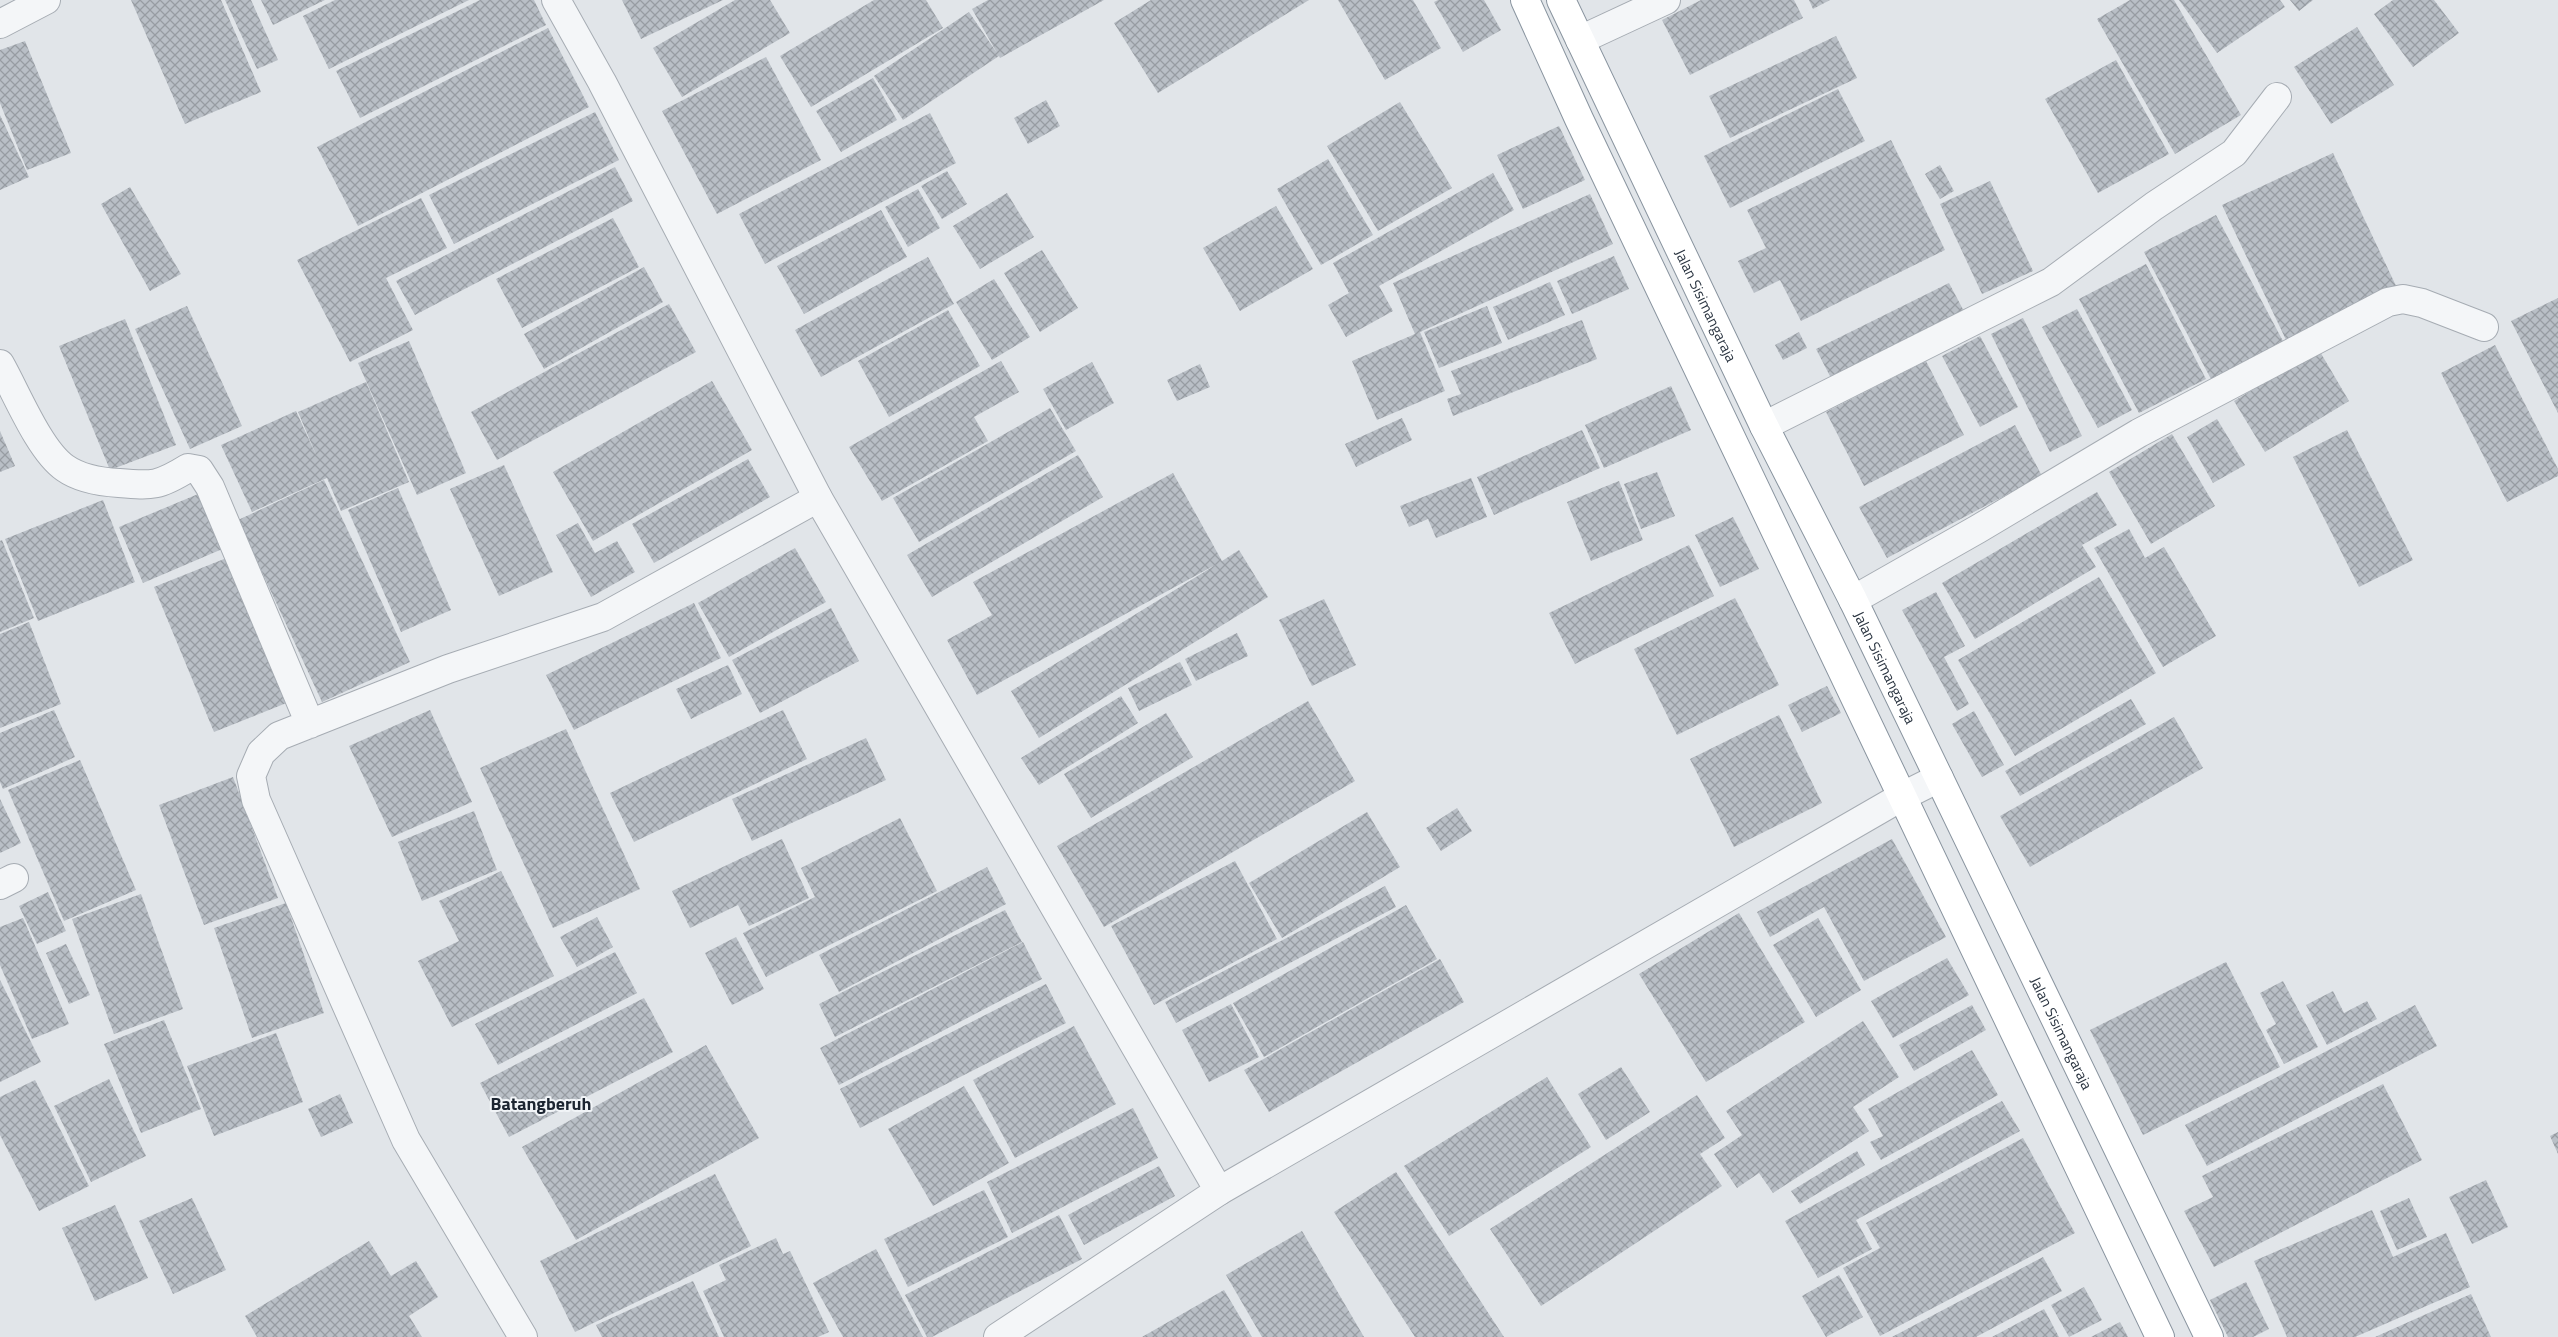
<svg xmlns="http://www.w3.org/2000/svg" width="2558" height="1337" viewBox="0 0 2558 1337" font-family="'Titillium Web',sans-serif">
  <defs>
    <pattern id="building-cross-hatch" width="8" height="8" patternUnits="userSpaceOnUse" patternTransform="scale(1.25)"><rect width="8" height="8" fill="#b9bfc6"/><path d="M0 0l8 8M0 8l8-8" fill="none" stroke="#979ca2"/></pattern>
  </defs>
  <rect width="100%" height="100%" fill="#e1e5e9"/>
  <!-- building -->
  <path fill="url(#building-cross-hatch)" d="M131,0h90l40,92 -76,32z
    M225,0h26l27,60 -21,9z
    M261,0h64l-52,25z
    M335,0h134l-140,69 -26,-53z
    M480,0h54l12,25 -186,93 -24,-47z
    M622,0h101l-82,39z
    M735,0h35l20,33 -108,64 -29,-49z
    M874,0h52l17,28 -132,79 -31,-51z
    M988,0h116l-104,58 -1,-2 -96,64 -29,-44 95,-64 28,41 -25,-44z
    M1151,0h158l-151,93 -44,-70z
    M1338,0h75l28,48 -56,32z
    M1438,0h46l17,30 -38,22 -29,-50z
    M1701,0h93l9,18 -113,57 -28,-55z
    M1809,0h21l-17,9z
    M2130,0h44l67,115 -66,39 -78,-135z
    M2179,0h101l5,7 -68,46z
    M2290,0h23l-14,11z
    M2393,0h41l25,33 -46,34 -39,-53z
    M2357,27l37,58 -63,39 -37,-57z
    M548,28l41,79 -231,119 -41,-79z
    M1836,36l21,42 -127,60 -21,-42z
    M25,41l46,112 -44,17 -27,-67v-53z
    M766,57l55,103 -104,54 -55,-103z
    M2116,60l53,94 -71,39 -53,-94z
    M873,78l24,42 -56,32 -25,-41z
    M1838,89l27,52 -135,67 -26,-52z
    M1046,100l14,26 -32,18 -14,-26z
    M1400,102l52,86 -74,43 -51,-85z
    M595,112l24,48 -165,84 -25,-49z
    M930,113l26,50 -191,101 -26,-50z
    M0,115l29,62 -29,13z
    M1559,126l26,54 -62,29 -26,-54z
    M1891,140l54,110 -144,71 -21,-41 -26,13 -16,-32 28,-13 -19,-38z
    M2333,153l65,137 -111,52 -65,-137z
    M1328,159l45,76 -52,30 -44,-76z
    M1940,165l14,26 -14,8 -15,-25z
    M615,167l18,34 -218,114 -19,-34z
    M947,171l20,33 -25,15 -21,-33z
    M1493,173l21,37 -135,76 14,25 -47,26 -18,-32 21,-12 -16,-30z
    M1990,181l43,90 -51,23 -42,-90z
    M130,187l51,87 -31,17 -49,-87z
    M918,189l22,39 -32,19 -23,-40z
    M1007,193l27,44 -54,32 -27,-43z
    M1590,194l23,50 -193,88 25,59 -68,29 -25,-59 63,-27 -22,-51z
    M421,198l26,50 -61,30 27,52 -63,32 -53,-102z
    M1276,206l37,63 -73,42 -37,-63z
    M881,210l26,47 -103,57 -27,-48z
    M2216,215l68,128 -72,38 -68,-129z
    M613,218l26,49 -117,61 -26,-49z
    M1042,250l36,58 -38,24 -36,-59z
    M1614,256l15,33 -57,25 -15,-33z
    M928,257l26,47 -133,73 -26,-47z
    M2146,264l60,115 -67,34 -60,-114z
    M644,267l19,35 -119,67 -20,-35z
    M994,279l36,58 -38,23 -36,-58z
    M1550,282l15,33 -57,25 -15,-33z
    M1949,283l17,32 -133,67 -17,-33z
    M2558,298v115l-47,-92z
    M669,304l27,48 -199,108 -26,-48z
    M187,306l55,120 -52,23 -55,-120z
    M1487,306l15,37 -63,25 -15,-36z
    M2077,309l55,101 -34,18 -56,-101z
    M948,310l32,56 -91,51 -31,-56z
    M2023,318l59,118 -32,16 -59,-118z
    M125,319l51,126 -66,25 -51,-124z
    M1582,320l15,39 -144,57 -6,-17 14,-5 -10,-23z
    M1799,332l8,16 -24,12 -8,-15z
    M1980,336l38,71 -38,20 -38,-71z
    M409,341l57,132 -49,22 -59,-132z
    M2495,345l63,124v7l-51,26 -66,-129z
    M2319,350l30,51 -84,51 -31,-51z
    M1001,361l18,31 -45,25 14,24 -106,60 -33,-54z
    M1926,361l38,74 -100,51 -38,-74z
    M1092,362l22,41 -48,27 -23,-41z
    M1200,364l10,23 -33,14 -10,-21z
    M712,381l40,69 -159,91 -40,-69z
    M366,382l43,100 -68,29 -14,-33 -75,34 -31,-67 75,-34 21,46 -19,-45z
    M1671,386l20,44 -87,38 -19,-43z
    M1050,408l26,43 -157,91 -26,-44z
    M1402,418l10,22 -56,27 -11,-23z
    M2217,419l28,46 -32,18 -26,-46z
    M2015,425l27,51 -155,82 -28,-51z
    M1582,430l18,38 -106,47 -17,-38z
    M2347,430l66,130 -54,27 -66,-130z
    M0,431l15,35 -15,6z
    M2172,434l43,72 -64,38 -42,-72z
    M1078,455l25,42 -171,100 -25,-42z
    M748,459l22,38 -116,66 -22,-39z
    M504,465l49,107 -54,24 -49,-107z
    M1657,472l18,44 -34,13 -17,-45z
    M1173,473l49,88 17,-11 29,47 -229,141 -28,-47 206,-127 -240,131 -30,-55 45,-25 -19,-33z
    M1471,478l16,39 -51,21 -8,-19 -19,8 -9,-21z
    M324,480l86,182 -88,40 -84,-182z
    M1619,481l24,59 -52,21 -24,-59z
    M398,488l53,122 -50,22 -53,-122z
    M203,492l24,55 -84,36 -24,-56z
    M2097,492l20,33 -35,20 14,22 -121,72 -33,-56z
    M103,500l32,82 -97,39 -33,-82z
    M1733,517l26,52 -39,18 -25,-52z
    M578,523l17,30 22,-12 18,31 -44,25 -35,-62z
    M2129,529l16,29 19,-11 52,89 -53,31 -69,-119z
    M2,540l32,78 -34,14v-91z
    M1689,545l25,51 -139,68 -26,-51z
    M795,548l31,54 -97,55 -31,-54z
    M229,557l60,145 -75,30 -60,-145z
    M2099,577l57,96 -141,83 -57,-96z
    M1936,592l29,54 -21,11 25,47 -12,7 -55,-101z
    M1735,598l44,87 -102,50 -43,-86z
    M1324,599l32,66 -44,21 -33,-66z
    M694,603l27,55 -147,72 -28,-55z
    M831,608l28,53 -99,52 -28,-53z
    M29,622l32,82 -61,24v-94z
    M1237,633l11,23 -52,25 -11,-22z
    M1180,662l12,23 -53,26 -11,-23z
    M728,665l14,29 -51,25 -15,-30z
    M1827,686l14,27 -39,19 -14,-27z
    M1121,696l17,27 -99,62 -18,-27z
    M2131,699l15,25 -126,72 -15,-25z
    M1308,701l47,80 -251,146 -47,-81z
    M54,710l21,47 -72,32 -3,-7v-49z
    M430,710l42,92 -80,35 -43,-91z
    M783,710l24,49 -173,83 -24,-49z
    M1974,711l30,54 -22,12 -30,-53z
    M1166,713l27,44 -102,61 -27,-44z
    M1779,715l43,88 -88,44 -44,-88z
    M2174,717l29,51 -173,99 -30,-51z
    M566,729l74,160 -87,39 -73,-160z
    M866,738l20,42 -134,61 -20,-42z
    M80,760l56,130 -72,31 -56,-131z
    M233,777l45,121 -74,27 -45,-120z
    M0,799l21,44 -21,10z
    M1457,808l15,23 -31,20 -15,-23z
    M474,811l23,59 -75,31 -24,-59z
    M1367,812l33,55 -118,71 -33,-55z
    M900,818l37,73 -171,86 -23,-44 72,-36 -14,-29z
    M782,839l27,59 -60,28 -11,-21 -48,23 -18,-37z
    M1892,839l54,98 -82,44 -40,-74 -54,30 -13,-25z
    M1235,861l42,78 -123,66 -43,-79z
    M987,867l19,37 -167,88 -20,-37z
    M501,871l53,105 -102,51 -34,-66 41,-20 -20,-40z
    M1385,886l11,21 -220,116 -11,-21z
    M48,892l18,39 -29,13 -18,-38z
    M141,894l42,115 -69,25 -42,-115z
    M286,903l38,110 -72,25 -38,-110z
    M1406,905l31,54 -173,98 -31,-54z
    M1005,910l17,32 -187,95 -16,-33z
    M1739,913l66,109 -99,60 -67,-108z
    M597,917l16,30 -36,20 -17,-30z
    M23,918l46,106 -37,15 -32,-74v-38z
    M1818,918l43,72 -45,27 -43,-72z
    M736,937l28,52 -32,16 -27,-52z
    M1023,942l19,37 -203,106 -19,-37z
    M66,944l24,51 -21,9 -23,-51z
    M615,952l22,41 -139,72 -23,-41z
    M1947,958l22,37 -76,43 -22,-37z
    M1440,959l24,43 -195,110 -25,-42z
    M2226,962l54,105 -137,68 -53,-105z
    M0,980l41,82 -41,20z
    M2283,981l35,66 -34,17 -18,-34 10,-6 -16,-31z
    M1046,984l20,39 -206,105 -20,-39z
    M2333,991l11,22 23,-12 10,18 -50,26 -21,-40z
    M644,998l29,54 -164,85 -29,-54z
    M1231,1004l28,53 -50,25 -27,-52z
    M1972,1005l14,25 -72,41 -15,-26z
    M2415,1005l22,41 -230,120 -22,-41z
    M164,1020l37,89 -60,24 -37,-89z
    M1863,1021l36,56 -46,30 16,24 -96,62 -14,-20 -22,15 -23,-34 28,-19 -16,-24z
    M1074,1026l42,78 -101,54 -42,-78z
    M276,1033l27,69 -89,34 -27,-70z
    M706,1045l53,93 -183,102 -54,-93z
    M1972,1050l26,45 -117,65 -11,-18 13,-6 -15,-27z
    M1621,1067l29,45 -44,28 -28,-46z
    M1547,1077l44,70 -142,89 -45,-70z
    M109,1079l37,77 -55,26 -37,-76z
    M35,1080l54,106 -50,25 -39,-76v-38z
    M2383,1084l39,76 -208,107 -30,-56 29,-14 -11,-21z
    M964,1086l45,77 -76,43 -45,-77z
    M340,1094l13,29 -32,14 -13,-28z
    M1697,1095l28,43 -25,16 22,32 -181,120 -51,-77z
    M2002,1101l18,30 -164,89 16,29 -54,29 -33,-57z
    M1133,1108l25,50 -146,75 -25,-51z
    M2558,1132v22l-8,-18z
    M2023,1138l52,95 -195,103 -37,-68 37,-20 -14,-25z
    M1857,1151l8,14 -65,39 -9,-13z
    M1159,1166l16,30 -91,49 -16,-30z
    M1396,1172l108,165h-89l-81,-125z
    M715,1174l36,72 -176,86 -35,-71z
    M2486,1180l22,47 -36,17 -23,-47z
    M984,1190l24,47 -100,50 -24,-48z
    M192,1198l34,72 -53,24 -34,-73z
    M2409,1198l18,39 -30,13 -17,-39z
    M115,1205l33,73 -53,23 -33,-73z
    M2372,1210l21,47 53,-24 24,54 -115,50h-68l-33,-76z
    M1059,1215l23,44 -150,78h-5l-22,-42z
    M1302,1231l62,106h-102l-36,-62z
    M776,1238l7,16 7,-3 39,81 -11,5h-94l-21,-46 23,-11 -7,-15z
    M369,1241l22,35 25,-15 22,36 -29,19 13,21h-165l-12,-21z
    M876,1249l47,88h-80l-30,-54z
    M2043,1257l19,34 -86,46h-84z
    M1839,1275l24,42 -37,20 -24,-41z
    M693,1281l26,56h-117l-6,-12z
    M2246,1282l23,47 -16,8h-25l-18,-37z
    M2084,1287l18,33 -33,17 -18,-32z
    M1224,1290l28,47h-110z
    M2471,1294l20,43h-116z
    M2044,1309l15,28h-67z
    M2120,1322l8,15h-37z"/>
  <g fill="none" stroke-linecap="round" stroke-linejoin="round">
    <defs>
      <path id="minor" d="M0,24l46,-24
        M1580,40l86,-40
        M0,364c16,28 39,86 65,104 14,10 37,14 54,15 34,3 40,3 69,-15l11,2 11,17 100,237
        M1764,426l287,-144 103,-76 80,-53 43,-56
        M1853,600l125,-71 161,-96 249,-131 15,-3 19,4 62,24
        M0,885l14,-7
        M1219,1191l684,-395 36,-18
        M523,1337l-117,-197 -150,-340 -5,-24 10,-23 18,-17 169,-67 155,-52 215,-119"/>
      <path id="tertiary" d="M556,0l46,82 216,416 401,693 -221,146"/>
      <g id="trunk">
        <path d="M1525,0l54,119 581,1218"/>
        <path id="s1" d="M1561,0l203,426 89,174 356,737"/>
      </g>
    </defs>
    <!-- minor casing -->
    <use href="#minor" stroke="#a6acb3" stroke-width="30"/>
    <!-- tertiary casing -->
    <use href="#tertiary" stroke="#a6acb3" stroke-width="30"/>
    <!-- trunk casing -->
    <use href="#trunk" stroke="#89949f" stroke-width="30"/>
    <!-- minor -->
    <use href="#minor" stroke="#f4f6f8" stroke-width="28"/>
    <!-- tertiary -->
    <use href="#tertiary" stroke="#f4f6f8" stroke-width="28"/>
    <!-- trunk -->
    <use href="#trunk" stroke="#fff" stroke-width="28"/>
  </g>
  <g text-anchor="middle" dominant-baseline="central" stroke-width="4" stroke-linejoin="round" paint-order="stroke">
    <!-- street labels -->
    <g font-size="15" fill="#2a3440" stroke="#f1f4f7">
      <text stroke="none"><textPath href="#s1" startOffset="338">Jalan Sisimangaraja</textPath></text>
      <text stroke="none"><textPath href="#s1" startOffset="742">Jalan Sisimangaraja</textPath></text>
      <text stroke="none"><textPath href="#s1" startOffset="1148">Jalan Sisimangaraja</textPath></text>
    </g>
    <!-- quarter labels -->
    <g font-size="18" font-weight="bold" fill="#1c2531" stroke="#f1f4f7">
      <text x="541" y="1103">Batangberuh</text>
    </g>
  </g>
</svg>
